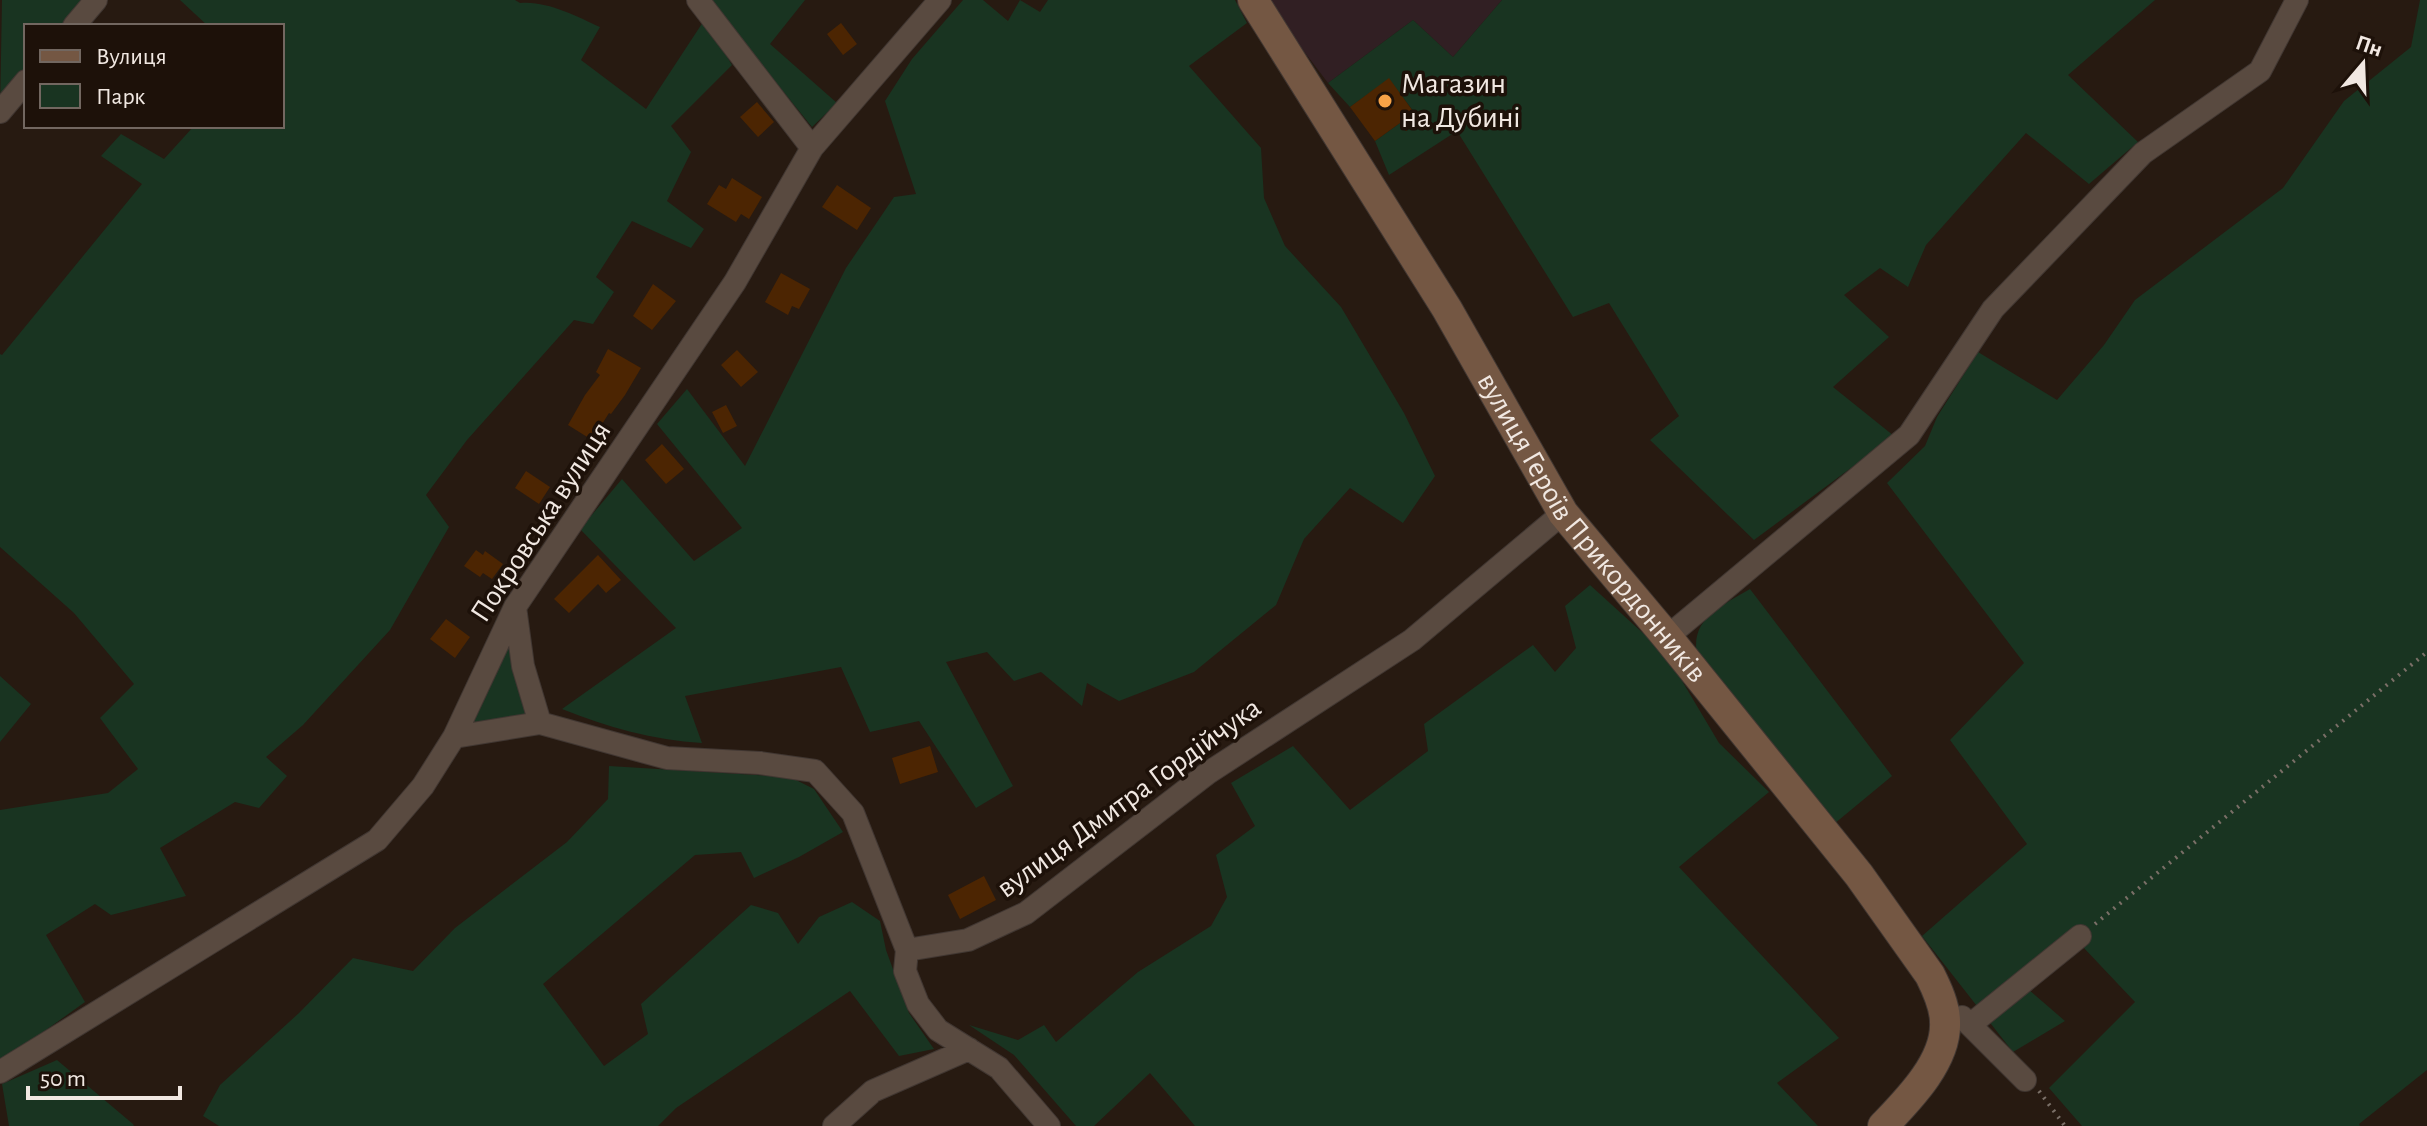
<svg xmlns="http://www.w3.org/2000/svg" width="2427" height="1126" viewBox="0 0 2427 1126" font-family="'Alegreya Sans',sans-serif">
  <rect width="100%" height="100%" fill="#271a11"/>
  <!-- industrial -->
  <path fill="#311f23" d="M1265,0h237l-49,57 -40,-37 -85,63z"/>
  <!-- green -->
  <path fill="#193421" d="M2,0h94l-22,26h-48v55l-26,31z
    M180,0h335l5,3c25,-3 57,13 80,24l-19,33 65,49 59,-90 27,46 -61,61 20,26 -24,49 37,28 -13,19 -59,-27 -36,56 18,15 -21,32 -19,-4 -107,120 -41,55 23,32 -59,103 -87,95 -37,32 21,19 -28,32 -24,-6 -75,46 26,48 -75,19 -16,-11 -49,31 39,67 -85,61v-253l108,-17 30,-24 -38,-51 34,-34 -60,-71 -74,-66v-193l2,1 140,-171 -41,-28 20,-22 43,25 30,-33h88v-100h-74z
    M709,0h96l-35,44 67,59 -25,24z
    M963,0h20l25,21 12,-21 20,12 8,-12h187l12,23 -58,43 72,82 3,50 21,48 56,61 63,106 31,63 -32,47 -53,-35 -46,51 -28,66 -82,67 -75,29 -32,-18 -5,23 -41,-34 -27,9 -27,-29 -41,10 67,124 -37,22 -57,-87 -49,11 -29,-65 -156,29 17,47c-49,-3 -95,-16 -140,-34l114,-81 -96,-99 42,-50 72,82 48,-33 -85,-104 30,-35 58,77 101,-198 48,-71 22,-3 -31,-93 27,-42z
    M1502,0h653l-87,75 70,67 -49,42 -63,-51 -100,112 -18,42 -28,-19 -36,27 45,42 -56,50 61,49 -140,104 -104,-100 29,-24 -70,-113 -36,14 -116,-186 -68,44 -14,-34 25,-18 6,8 14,-11 -31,-41 -39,28 -22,-24 85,-63 40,37z
    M2420,0h7v1070l-68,54 1,2h-278l-33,-38 86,-86 -52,-55 -55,42 37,32 -52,31 -91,-116 105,-92 -77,-104 74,-77 -137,-180 38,-37 12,-29 41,-65 79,48 47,-55 31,-45 148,-112 61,-87 67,-54z
    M1590,585l76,69 53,89 50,49 -90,75 160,171 -62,45 41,43h-623l-45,-53 -56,53h-18l-62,-71 -45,-30 49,15 26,-15 12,17 82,-70 73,-46 16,-29 -11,-42 39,-29 -24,-43 62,-37 57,64 78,-59 -4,-27 109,-79 22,27 21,-24 -11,-42z
    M1750,589l142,187 -58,48 -137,-169c-7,-37 25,-49 53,-66z
    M510,626l22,92 -67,10z
    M0,676l31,28 -31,38z
    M609,766l181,11 24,12 29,43 -44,25 -45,21 -13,-26 -46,3 -152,129 61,82 44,-32 -7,-30 110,-99 27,8 20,31 21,-27 33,-15 28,19 6,29 23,63 25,36 -35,7 -49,-65 -174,117 -18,18h-439l-16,-10 17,-31 79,-72 54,-55 60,13 42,-43 112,-86 41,-43z
    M57,1060l76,64 1,2h-125l-7,-42z"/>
  <!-- building -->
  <path fill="#4c2502" d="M841,23l16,21 -14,11 -16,-21z
    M1389,78l31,43 -14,10 -6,-8 -25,18 -25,-34z
    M757,102l17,20 -16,15 -18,-20z
    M732,178l30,19 -13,22 -8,-5 -5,8 -29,-18 12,-19 7,4z
    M837,185l34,23 -14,22 -35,-23z
    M781,273l29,16 -11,20 -7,-3 -4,9 -23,-13z
    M653,284l23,17 -24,29 -19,-14z
    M608,349l33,19 -16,27 -14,19 -2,-1 -17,27 -24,-15 17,-30 15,-20 -4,-3z
    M737,350l21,22 -17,15 -20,-22z
    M726,405l11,21 -14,7 -11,-21z
    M662,444l22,25 -18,15 -21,-24z
    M526,471l24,16 -11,17 -24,-16z
    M476,550l7,5 2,-4 18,13 -11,15 -9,-6 -3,4 -16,-11z
    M598,555l23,25 -15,13 -8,-9 -29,29 -15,-14z
    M446,619l24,18 -15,21 -25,-19z
    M930,746l8,26 -38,12 -8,-26z
    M984,876l12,24 -36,19 -12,-24z"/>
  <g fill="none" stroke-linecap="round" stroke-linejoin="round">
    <defs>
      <path id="street" d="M698,0l114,148
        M74,26l22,-26
        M0,112l26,-31
        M515,607l8,59 17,57
        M1667,637l242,-202 84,-126 150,-156 117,-82 37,-71
        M454,737l86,-14 127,35 93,5 55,8 38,42 54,137 61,-10 58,-27 182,-140 204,-133 151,-127
        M907,950l-2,21 13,33 20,26 61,38 50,58
        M1962,1017l63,63
        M1970,1025l110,-89
        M0,1072l377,-232 46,-54 31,-49 61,-130 220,-325 77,-134 128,-148
        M834,1126l39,-35 96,-42"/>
      <g id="secondary">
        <path id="s1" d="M1253,0l194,309 116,204 104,124 192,238 71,100c7,14 15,31 15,47 2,39 -37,78 -62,104"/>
      </g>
    </defs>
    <!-- street casing -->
    <use href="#street" stroke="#413732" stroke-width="24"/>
    <!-- secondary casing -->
    <use href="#secondary" stroke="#413732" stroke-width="32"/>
    <!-- path -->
    <path stroke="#7a6f67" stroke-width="4" stroke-dasharray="2 6" stroke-linecap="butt" d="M2095,924l332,-272
      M2039,1091l26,35"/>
    <!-- street -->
    <use href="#street" stroke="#594a40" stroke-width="22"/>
    <!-- secondary -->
    <use href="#secondary" stroke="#745743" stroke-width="30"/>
  </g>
  <!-- markers -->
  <circle fill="#f6a247" stroke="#1d1109" stroke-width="3" cx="1385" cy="101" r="8"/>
  <g text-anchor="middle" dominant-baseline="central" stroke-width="7" stroke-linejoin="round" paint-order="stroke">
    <!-- poi labels -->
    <g font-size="30" fill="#f1e8e2" stroke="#1d1109" text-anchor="start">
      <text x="1401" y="84">Магазин<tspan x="1401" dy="34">на Дубині</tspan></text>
    </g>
    <!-- street labels -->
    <g font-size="30" fill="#f1e8e2" stroke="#1d1109">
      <text transform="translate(541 522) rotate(-57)">Покровська вулиця</text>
      <text stroke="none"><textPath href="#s1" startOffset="628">вулиця Героїв Прикордонників</textPath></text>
      <text transform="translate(1129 798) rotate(-36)">вулиця Дмитра Гордійчука</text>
    </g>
  </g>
  <!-- legend -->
  <rect x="24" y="24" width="260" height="104" fill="#1d1109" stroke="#726760" stroke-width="2"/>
  <rect x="40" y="50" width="40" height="12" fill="#745743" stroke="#726760" stroke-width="2"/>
  <text x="96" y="64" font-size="24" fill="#f1e8e2">Вулиця</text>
  <rect x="40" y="84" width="40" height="24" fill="#193421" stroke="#726760" stroke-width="2"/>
  <text x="96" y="104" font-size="24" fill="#f1e8e2">Парк</text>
  <!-- north arrow -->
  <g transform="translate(2363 64) rotate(19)" stroke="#1d1109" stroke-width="6" paint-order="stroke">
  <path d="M0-6L14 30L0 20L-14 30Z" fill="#f1e8e2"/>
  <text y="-12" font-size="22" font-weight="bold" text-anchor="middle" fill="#f1e8e2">Пн</text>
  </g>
  <!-- scale -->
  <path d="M28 1086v12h152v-12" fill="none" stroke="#f1e8e2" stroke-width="4"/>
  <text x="40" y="1086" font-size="24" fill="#f1e8e2" stroke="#1d1109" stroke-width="6" paint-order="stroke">50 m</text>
</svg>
